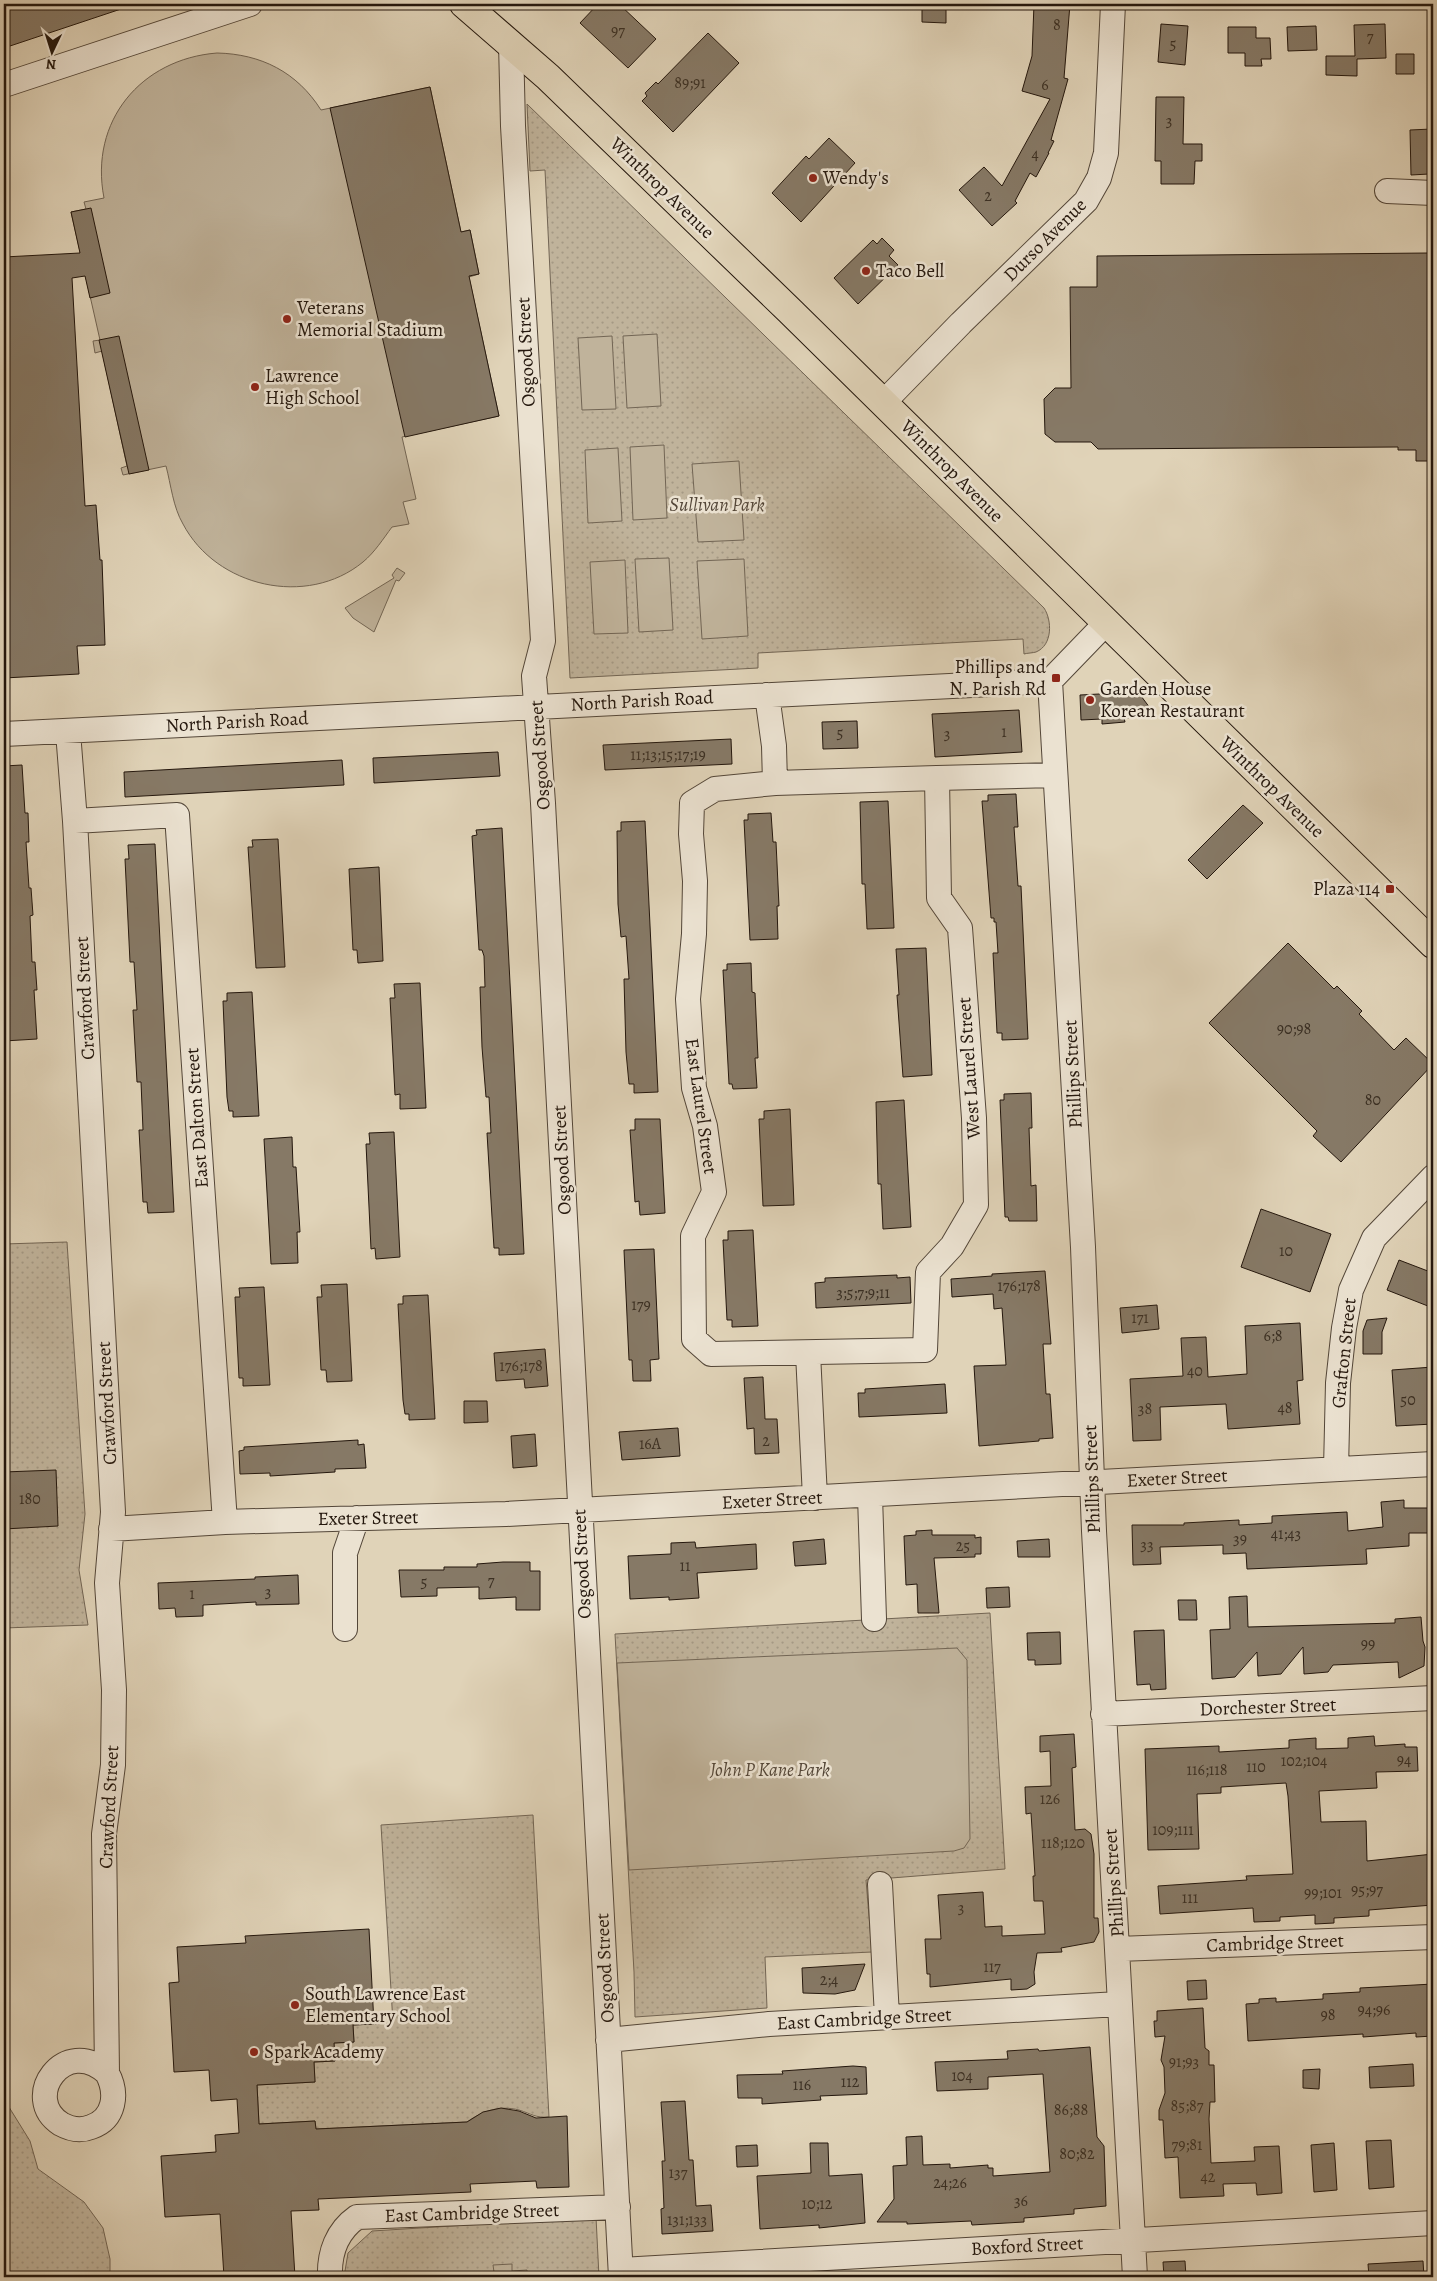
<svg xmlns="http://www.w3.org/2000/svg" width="1437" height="2281" viewBox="0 0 1437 2281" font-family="Alegreya,serif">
  <defs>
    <pattern id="grass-dots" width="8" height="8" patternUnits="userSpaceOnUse" patternTransform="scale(1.25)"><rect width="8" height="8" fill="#c0b39b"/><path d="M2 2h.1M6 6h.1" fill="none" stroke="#a59984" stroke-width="1.8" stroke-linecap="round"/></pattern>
  </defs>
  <rect width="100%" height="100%" fill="#e0d3b8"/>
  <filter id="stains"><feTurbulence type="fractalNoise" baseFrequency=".004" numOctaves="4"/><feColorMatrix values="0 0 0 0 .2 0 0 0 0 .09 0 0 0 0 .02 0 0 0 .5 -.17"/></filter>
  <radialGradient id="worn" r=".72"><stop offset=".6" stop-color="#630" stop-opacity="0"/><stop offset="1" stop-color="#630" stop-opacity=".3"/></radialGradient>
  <!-- grass -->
  <path fill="url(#grass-dots)" stroke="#726554" d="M527,104l517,504c8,12 9,37 -8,44 -3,1 -9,1 -12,2l-1,-15 -265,14v15l-188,10 -25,-508 -15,1z
    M67,1242l18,272 -6,56 9,55 -84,3v-384z
    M990,1613l15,256 -139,11 6,72 -107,5 2,51 -132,9 -1,-45 -19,-338z
    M533,1815l16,302c-14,1 -17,-3 -30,-7 -19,-5 -37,1 -52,12l-151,7 -1,-8 -56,3 -2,-39 58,-3 -1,-20 21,-1 -1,-18 20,-1 -1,-17 40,-2 -12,-198z
    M4,2099l26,42 8,28 46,33 19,26 7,31v18h-106z
    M596,2217l3,60h-255l4,-24 24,-22z"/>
  <!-- pitch -->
  <path fill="#c0b39b" stroke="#726554" d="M217,53c44,1 80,19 104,57l109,-23 31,145 9,-2 9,44 -10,3 30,139 -97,21 14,62 -13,3 6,22 -17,3c-9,12 -17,25 -29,35 -56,46 -147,25 -180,-38 -10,-17 -12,-39 -17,-58l-43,9 -2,-7 6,-2 -25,-115 -7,2 -2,-12 7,-1 -29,-128 15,-3 -2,-7 20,-4c-15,-77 37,-139 113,-145z
    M657,334l4,72 -34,2 -4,-72z
    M612,336l4,73 -34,1 -4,-72z
    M664,445l3,73 -34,2 -3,-73z
    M618,448l4,73 -34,2 -3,-73z
    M739,461l5,79 -46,2 -6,-78z
    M669,558l4,72 -34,2 -4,-73z
    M744,559l4,77 -46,3 -5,-78z
    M625,560l3,73 -34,1 -4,-72z
    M397,568l8,5 -6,8 -3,-1 -22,52 -21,-14 -8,-10 49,-30 -2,-3z
    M957,1648l10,12 3,179 -6,9 -10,3 -325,19 -12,-207z
    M512,2264v7l15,-1v7h-36v-5h3l-1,-7z
    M483,2272v5h-33v-3z"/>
  <!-- building -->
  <path fill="#867966" stroke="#24170d" d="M4,4h122l1,3 -123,41z
    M598,4h21l37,35 -28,29 -48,-45z
    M922,4h24v19l-24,-1z
    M1034,4h36l-6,74 4,1 -17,61 3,1 -6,12h1l-13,24 -6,-4 -15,28 2,2 -25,23 -33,-36 25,-23 18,19 48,-87 -28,-8 10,-35z
    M1161,24l27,2 -3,39 -27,-3z
    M1385,24l1,34 -29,1v17l-31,-1v-19h29l-1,-31z
    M1316,26l1,24 -29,1 -1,-24z
    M1228,27h28v11h14l1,21h-10l1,7h-17v-13h-17z
    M708,33l31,30 -66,69 -31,-31 5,-5 -2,-3 11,-11 2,2z
    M1396,54h18v20h-18z
    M430,87l31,145 9,-2 9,44 -10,2 30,140 -94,21 -75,-329z
    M1156,97h28l-1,47h19v17h-7l-1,23h-33v-23h-6z
    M1432,129l1,40h-4v5l-18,1 -1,-45z
    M829,138l26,25 -54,59 -29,-29 34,-37 3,3z
    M91,208l19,85 -20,5 -5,-22 -13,2 13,228 11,-1 4,55h2l3,85 -28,1 2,28 -75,4v-421l76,-4 -9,-41z
    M882,238l12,12 -5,6 9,9 -40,39 -24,-26 39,-38 4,4z
    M1428,253l1,22h4v186h-17v-11h-18v-3l-300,2 -7,-7h-36l-10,-8 -1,-35 11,-11h16l-1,-101h27v-31z
    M119,336l30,134 -20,4 -30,-134z
    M1138,692l18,24 -32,2 1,4 -23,2v-5l-21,1 -1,-25z
    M1019,710l3,42 -87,5 -3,-43z
    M857,721l1,27 -35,1 -1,-27z
    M731,739l1,25 -127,6 -2,-25z
    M498,752l2,24 -126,7 -1,-25z
    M342,760l2,25 -219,12 -1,-25z
    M22,765l3,48h3l1,29h-3l3,46h2l2,27 -3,1 2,46h3l2,28h-3l3,49 -33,2v-275z
    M1016,794l2,33h-4l4,59h3l7,153 -26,1v-7h-5l-4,-80h5l-2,-31h-2v-4h-3l-9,-117h6v-6z
    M888,801l6,127 -27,1 -2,-45h-3l-2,-82z
    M1243,805l20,18 -56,56 -19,-19z
    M771,813l2,29h3l3,64h-2l1,33 -28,1 -6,-120h4v-6z
    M645,821l13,271 -24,1v-9h-5l-3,-32 -2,-73h5l-3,-43 -5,1 -3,-33 -1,-73h4v-9z
    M502,828l22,426 -25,1v-7h-5l-2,-31 -5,-84h4l-2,-36h-3l-4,-50 -2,-60h5l-1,-31 -2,-6h-3l-7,-114 5,-1 -1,-5z
    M278,839l7,128 -29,1 -8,-121h5l-1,-7z
    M155,844l19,368 -26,1 -1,-11h-4l-4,-72h4l-2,-48h-4l-4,-72h4l-3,-48h-4l-5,-103h4l-1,-14z
    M379,867l4,94 -25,2 -1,-13h-4l-4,-81z
    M1288,943l46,46 3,-3 25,25 -3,3 35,36 12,-12 27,26 -92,98 -28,-26 4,-5 -108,-108z
    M926,948l6,127 -29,2 -6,-82h2l-3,-46z
    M751,963l1,29 3,1 3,65h-3l2,30 -24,1 -1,-5h-3l-6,-114h4v-6z
    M420,983l6,125 -26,1v-15l-5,1 -5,-97h5l-1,-14z
    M252,992l7,124 -26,1v-6h-4l-2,-14 -4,-96h4v-8z
    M1031,1093l1,35h-3l2,58 5,-1 1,36h-28l-1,-4h-3l-5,-117h4v-6z
    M904,1100l7,127 -28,2 -2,-45h-3l-2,-82z
    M790,1109l4,96 -31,1 -4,-87h5v-8z
    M635,1119h25l5,94 -25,2 -1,-14 -4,1 -5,-72h5z
    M394,1132l6,125 -24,2 -1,-11 -4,1 -5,-105h4l-1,-11z
    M292,1137l1,30h3l4,65h-3l1,31 -27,1 -7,-125z
    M1261,1209l70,25 -21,58 -69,-25z
    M753,1230l5,96 -26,1v-7h-5l-4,-80h5v-9z
    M654,1249l5,110 -9,1 1,21h-18l-1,-21h-3l-5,-110z
    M1399,1260l34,13v35l-46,-18z
    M1045,1271l6,73h-8l3,50h4l3,44 -14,1v2l-60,5 -5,-80 32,-1 -4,-57 -8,1 -1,-15 -41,3 -1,-18 41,-3v-2z
    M897,1275v3l13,-1 1,26 -95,5 -1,-25 10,-1v-4z
    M347,1284l5,97 -25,1 -1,-12h-5l-4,-73h5l-1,-12z
    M264,1287l6,98 -27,1v-8h-4l-4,-81h5l-1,-9z
    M428,1295l7,124 -26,1v-6h-4l-2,-14 -5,-96h5v-8z
    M1157,1305l2,24 -37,4 -2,-25z
    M1387,1318l-5,14v22h-19v-23l4,-11z
    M1300,1323l3,57 -6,1 3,43 -72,5 -2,-25 -66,3 1,33 -28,1 -3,-62 53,-3 -2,-38 25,-1 2,40 39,-3 -2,-48z
    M545,1349l3,37 -23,2 -1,-9 -28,2 -2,-28z
    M1433,1367v57l-37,2 -4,-56z
    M763,1377l2,42h12l2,34 -24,1 -1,-26 -7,1 -3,-51z
    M945,1384l2,29 -88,4 -1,-24h7v-4z
    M464,1401h23l1,21 -24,1z
    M678,1428l2,28 -58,4 -3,-28z
    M535,1434l2,32 -24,2 -2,-32z
    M358,1440v5l6,-1 2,24 -31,1v3l-65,4v-3l-30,1 -1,-23 5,-1v-3z
    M56,1470l2,56 -54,3v-57z
    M1404,1500v8h29v25h-24v13l-43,3 1,15 -120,5 -1,-16 -23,1v-9l-63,2 1,17 -28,1 -1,-40h52v-2l55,-3v5l33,-2v-7l75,-4 1,19 35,-4 -2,-25z
    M932,1530v5h43v3l6,-1v17h-6v3l-41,1 5,55h-21l-1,-29 -11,1 -2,-49 12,-1v-4z
    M824,1539l2,25 -31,2 -2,-24z
    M1049,1539l1,18h-32l-1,-16z
    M695,1542l1,6 60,-4 1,25 -60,4 2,25 -30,2v-3l-39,2 -2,-43 43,-2v-11z
    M503,1562h27v9h10v39h-24v-13l-37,2v-12l-42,1v8l-36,1 -2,-27h45v-3h33v-3z
    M298,1575l1,29 -43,1v-3l-53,3v11l-27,1 -1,-9 -16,1 -1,-26 97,-4v-2z
    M1009,1587l1,20 -23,1 -1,-20z
    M1247,1596l1,31 147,-4v-4l26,-2 2,24 2,6 -1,19 -25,12 -1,-16 -65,3 -5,7 -24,2 -1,-27 -22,27 -23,2 -1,-24 -22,25 -23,2 -2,-49 20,-1 -1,-32z
    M1178,1600h18l1,20h-18z
    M1164,1630l2,59 -15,1 -1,-6 -13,1 -3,-54z
    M1060,1632l1,32 -26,1v-5h-7l-1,-27z
    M1074,1734l2,33 -4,1 3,62 10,-1 6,5 3,20v64h4l1,14 -5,10 -33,6 1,4 -25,1 -3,19 1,12 -8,5 -16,1v-11l-81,8v-13h-3l-2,-35h16l-3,-44 45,-3 2,35 17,-1v10l43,-2 -2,-33h-9l-1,-25h2l-4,-63 -5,1 -1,-27 26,-1 -1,-35 -10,1v-16z
    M1374,1736l1,10 30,-2v3h12l1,24 -42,1 1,16 -58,3 2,31 45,-1 1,40 66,-7v51l-64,5v6l-35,2v5l-19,1v-9l-35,2v4l-26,1 -1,-14 -93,6 -2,-28 89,-6 -1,-4 47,-2 -5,-78 -2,-13 -65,4v6l-24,1 2,55 -51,1 -3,-101 74,-3v6l70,-4v-8l27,-2v11l32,-1v-10z
    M369,1929l5,95 -21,1 1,17 -20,1 1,18 -21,1 1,20 -58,3 2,39 56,-3 1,8 151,-7 16,-10 18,-4 18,3 17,7 31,-2 2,71 -32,1 -1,-7 -66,3 1,8 -153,7 1,11 -28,1 4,66h-71l-4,-63 -55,3 -4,-61 55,-4 -1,-17 24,-2 -2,-34 -26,2 -2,-31 -35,2 -5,-89 10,-1 -2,-35 69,-4 -1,-7z
    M865,1964l-10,26 -20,4 -32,-1 -1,-25z
    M1206,1980l1,19 -19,1 -1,-19z
    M1433,1984v52l-17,1v-4l-53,4v-3l-115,7 -2,-37 13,-1v-4l17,-1v4l47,-3v-5l37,-2v-4z
    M1203,2008l2,40 4,3v14h5l1,37h-5l-1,17 2,44 44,-2 -1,-14 25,-1 3,47 -25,2 -1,-12 -33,1 1,12 -44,2 -2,-41 -13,1 -2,-38h-4v-10l6,-17 -1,-26 -3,-7 4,-24 -10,1 -1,-16h3v-10z
    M1090,2047l7,90 7,9 2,60 -32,3v5l-50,4v4l-52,3 -1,-4 -64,3v-2h-30l17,-23 -1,-33 14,-1 -1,-28 16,-1 1,29 27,-1v4l38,-3v3h5v8l57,-4 -7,-98 -55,3v12l-51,2 -2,-29 73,-3 -1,-8 31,-2 1,2z
    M1413,2064l1,22 -44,2 -1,-21z
    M853,2066l13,1 1,27 -47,2 1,4 -59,4v-6h-24l-1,-23 46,-1 -1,-3z
    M1320,2069l-1,20 -16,-1v-18z
    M685,2101l4,59h4l3,46 15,-1 2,26 -51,3 -1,-25 3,-1 -2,-47h3l-4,-59z
    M1391,2140l3,47 -25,2 -3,-48z
    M810,2143h18l1,33 33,-2 3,49 -46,5v-3l-59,4 -3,-53 54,-3z
    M1334,2143l3,47 -23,2 -3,-47z
    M757,2145l1,21 -21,1 -1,-21z
    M1185,2261l1,16h-22l-1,-15z
    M1423,2261l1,16h-55l-1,-13z"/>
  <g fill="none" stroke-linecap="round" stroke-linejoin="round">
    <defs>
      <path id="minor" d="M511,43l2,83 30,515 -9,35 9,127 78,1474
        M4,85l246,-81
        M1387,191l46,2
        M883,403l78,-80 125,-122 13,-23 7,-25 7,-149
        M1050,681l33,566 11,284 41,746
        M767,695l7,51 1,37 -60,6 -23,14 -1,31 4,47 -1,53 -6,65 6,89 11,38 9,66 -21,44 1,103 17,15 214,-4 3,-78 24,-26 24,-41 -2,-87 -14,-190 -21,-30 -2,-120 118,-3
        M68,732l7,89 38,691 -6,71 7,107 -1,75 -9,69 3,239c11,20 8,46 -16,54 -10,4 -21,2 -30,-3 -41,-26 4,-90 46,-51
        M4,734l1046,-53 56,-58
        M775,783l162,-5
        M75,821l102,-6 48,707
        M808,1353l7,145
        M1336,1469l2,-86 6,-55 7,-38 23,-52 59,-61
        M870,1496l4,123
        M111,1529l114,-7 281,-8 927,-50
        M345,1629v-76l12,-35
        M1103,1714l330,-16
        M880,1884l7,133
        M1118,1949l315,-12
        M608,2040l161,-16 350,-20
        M621,2270l812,-47
        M330,2277c-1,-24 7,-46 27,-60l261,-10"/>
      <path id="major" d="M464,4l84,73 242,234 643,633"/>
    </defs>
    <!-- minor casing -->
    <use href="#minor" stroke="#534638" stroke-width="26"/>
    <!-- major casing -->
    <use href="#major" stroke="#24170d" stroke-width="30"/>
    <!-- minor -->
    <use href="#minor" stroke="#ebe2d1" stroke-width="24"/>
    <!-- major -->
    <use href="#major" stroke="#e0d3b8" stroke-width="28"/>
  </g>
  <!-- markers -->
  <g fill="#8f2418" stroke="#ebe2d1" stroke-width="2">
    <circle cx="813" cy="178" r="5"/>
    <circle cx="866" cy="271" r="5"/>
    <circle cx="287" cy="319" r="5"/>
    <circle cx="255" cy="387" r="5"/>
    <rect x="1051" y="673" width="10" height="10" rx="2.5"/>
    <circle cx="1090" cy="700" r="5"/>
    <rect x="1385" y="884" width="10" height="10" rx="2.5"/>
    <circle cx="295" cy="2005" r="5"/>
    <circle cx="254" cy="2052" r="5"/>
  </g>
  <g text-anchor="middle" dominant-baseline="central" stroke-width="5" stroke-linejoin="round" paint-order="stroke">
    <!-- number labels -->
    <g font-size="16" fill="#3c3023">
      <text x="1057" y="25">8</text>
      <text x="618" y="31">97</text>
      <text x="1370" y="37">7</text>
      <text x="1173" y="44">5</text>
      <text x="690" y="83">89;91</text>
      <text x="1045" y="85">6</text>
      <text x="1169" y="121">3</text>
      <text x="1035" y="154">4</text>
      <text x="988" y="196">2</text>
      <text x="1004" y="732">1</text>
      <text x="840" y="733">5</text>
      <text x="947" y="734">3</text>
      <text x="668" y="755">11;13;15;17;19</text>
      <text x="1294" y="1029">90;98</text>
      <text x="1373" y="1100">80</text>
      <text x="1286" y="1251">10</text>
      <text x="1019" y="1286">176;178</text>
      <text x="863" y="1293">3;5;7;9;11</text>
      <text x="641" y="1305">179</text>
      <text x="1140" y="1318">171</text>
      <text x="1273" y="1336">6;8</text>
      <text x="521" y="1366">176;178</text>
      <text x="1195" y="1371">40</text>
      <text x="1408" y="1400">50</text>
      <text x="1285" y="1408">48</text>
      <text x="1145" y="1409">38</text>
      <text x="766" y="1441">2</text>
      <text x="650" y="1444">16A</text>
      <text x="30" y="1499">180</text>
      <text x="1286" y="1534">41;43</text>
      <text x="1240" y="1539">39</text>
      <text x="1147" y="1545">33</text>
      <text x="963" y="1546">25</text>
      <text x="685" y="1566">11</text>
      <text x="491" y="1581">7</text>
      <text x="424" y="1582">5</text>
      <text x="268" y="1592">3</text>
      <text x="192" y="1594">1</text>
      <text x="1368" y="1644">99</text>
      <text x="1404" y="1760">94</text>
      <text x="1304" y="1761">102;104</text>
      <text x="1256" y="1767">110</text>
      <text x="1207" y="1770">116;118</text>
      <text x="1050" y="1799">126</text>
      <text x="1173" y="1830">109;111</text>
      <text x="1063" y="1843">118;120</text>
      <text x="1367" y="1890">95;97</text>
      <text x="1323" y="1893">99;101</text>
      <text x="1190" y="1898">111</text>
      <text x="961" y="1908">3</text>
      <text x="992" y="1967">117</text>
      <text x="829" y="1980">2;4</text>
      <text x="1374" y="2010">94;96</text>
      <text x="1328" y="2015">98</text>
      <text x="1184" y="2062">91;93</text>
      <text x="962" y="2076">104</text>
      <text x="850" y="2082">112</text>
      <text x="802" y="2085">116</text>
      <text x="1187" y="2106">85;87</text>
      <text x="1071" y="2110">86;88</text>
      <text x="1187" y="2145">79;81</text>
      <text x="1077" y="2154">80;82</text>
      <text x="678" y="2173">137</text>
      <text x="1208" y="2177">42</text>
      <text x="950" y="2183">24;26</text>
      <text x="1021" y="2201">36</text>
      <text x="817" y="2204">10;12</text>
      <text x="687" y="2220">131;133</text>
    </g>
    <!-- poi labels -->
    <g font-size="19" fill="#24170d" stroke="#ebe2d1" text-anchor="start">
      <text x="823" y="178">Wendy's</text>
      <text x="876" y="271">Taco Bell</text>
      <text x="297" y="308">Veterans<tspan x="297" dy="22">Memorial Stadium</tspan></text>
      <text x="265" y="376">Lawrence<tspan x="265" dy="22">High School</tspan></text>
      <text x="1046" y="667" text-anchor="end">Phillips and<tspan x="1046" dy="22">N. Parish Rd</tspan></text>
      <text x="1100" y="689">Garden House<tspan x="1100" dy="22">Korean Restaurant</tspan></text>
      <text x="1380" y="889" text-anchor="end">Plaza 114</text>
      <text x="305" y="1994">South Lawrence East<tspan x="305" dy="22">Elementary School</tspan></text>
      <text x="264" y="2052">Spark Academy</text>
    </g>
    <!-- street labels -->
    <g font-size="19" fill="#24170d" stroke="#ebe2d1">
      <text transform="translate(662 188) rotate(44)">Winthrop Avenue</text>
      <text transform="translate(1045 240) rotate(-45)">Durso Avenue</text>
      <text transform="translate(526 352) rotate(-93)">Osgood Street</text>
      <text transform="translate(952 471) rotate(45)">Winthrop Avenue</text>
      <text transform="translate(642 701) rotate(-3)">North Parish Road</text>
      <text transform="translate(237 722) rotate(-3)">North Parish Road</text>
      <text transform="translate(540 755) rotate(-94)">Osgood Street</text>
      <text transform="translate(1272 787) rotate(44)">Winthrop Avenue</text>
      <text transform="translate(85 998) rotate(-93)">Crawford Street</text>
      <text transform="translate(969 1068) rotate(-94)">West Laurel Street</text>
      <text transform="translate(1073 1074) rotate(-93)">Phillips Street</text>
      <text transform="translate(701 1106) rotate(82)">East Laurel Street</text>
      <text transform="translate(197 1118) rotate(-94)">East Dalton Street</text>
      <text transform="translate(562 1160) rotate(-93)">Osgood Street</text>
      <text transform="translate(1344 1353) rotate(-84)">Grafton Street</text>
      <text transform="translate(107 1403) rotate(-93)">Crawford Street</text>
      <text transform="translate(1177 1478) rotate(-3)">Exeter Street</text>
      <text transform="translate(1092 1479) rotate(-92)">Phillips Street</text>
      <text transform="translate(772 1500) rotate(-3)">Exeter Street</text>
      <text transform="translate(368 1518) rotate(-1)">Exeter Street</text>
      <text transform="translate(582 1564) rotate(-93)">Osgood Street</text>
      <text transform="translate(1268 1707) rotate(-2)">Dorchester Street</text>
      <text transform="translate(109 1807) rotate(-87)">Crawford Street</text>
      <text transform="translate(1114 1883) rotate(-94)">Phillips Street</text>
      <text transform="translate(1275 1943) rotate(-2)">Cambridge Street</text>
      <text transform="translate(605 1968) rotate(-93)">Osgood Street</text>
      <text transform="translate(864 2019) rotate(-3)">East Cambridge Street</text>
      <text transform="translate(472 2213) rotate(-2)">East Cambridge Street</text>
      <text transform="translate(1027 2246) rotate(-3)">Boxford Street</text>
    </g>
    <!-- park labels -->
    <g font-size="19" font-style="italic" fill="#534638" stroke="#ebe2d1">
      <text x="717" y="505">Sullivan Park</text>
      <text x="770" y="1770">John P Kane Park</text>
    </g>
  </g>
  <!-- margin -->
  <rect width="1437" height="2281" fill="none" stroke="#e0d3b8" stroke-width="20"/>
  <rect x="5" y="5" width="1427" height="2271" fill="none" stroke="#24170d" stroke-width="2.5"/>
  <rect x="10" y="10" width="1417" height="2261" fill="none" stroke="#24170d"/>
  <!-- north arrow -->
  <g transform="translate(52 52) rotate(184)" stroke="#ebe2d1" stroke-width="4" paint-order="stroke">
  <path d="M0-4L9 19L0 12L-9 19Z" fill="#24170d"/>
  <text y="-8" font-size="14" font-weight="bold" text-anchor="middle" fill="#24170d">N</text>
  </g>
  <rect width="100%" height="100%" filter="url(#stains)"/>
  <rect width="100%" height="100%" fill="url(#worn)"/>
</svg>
